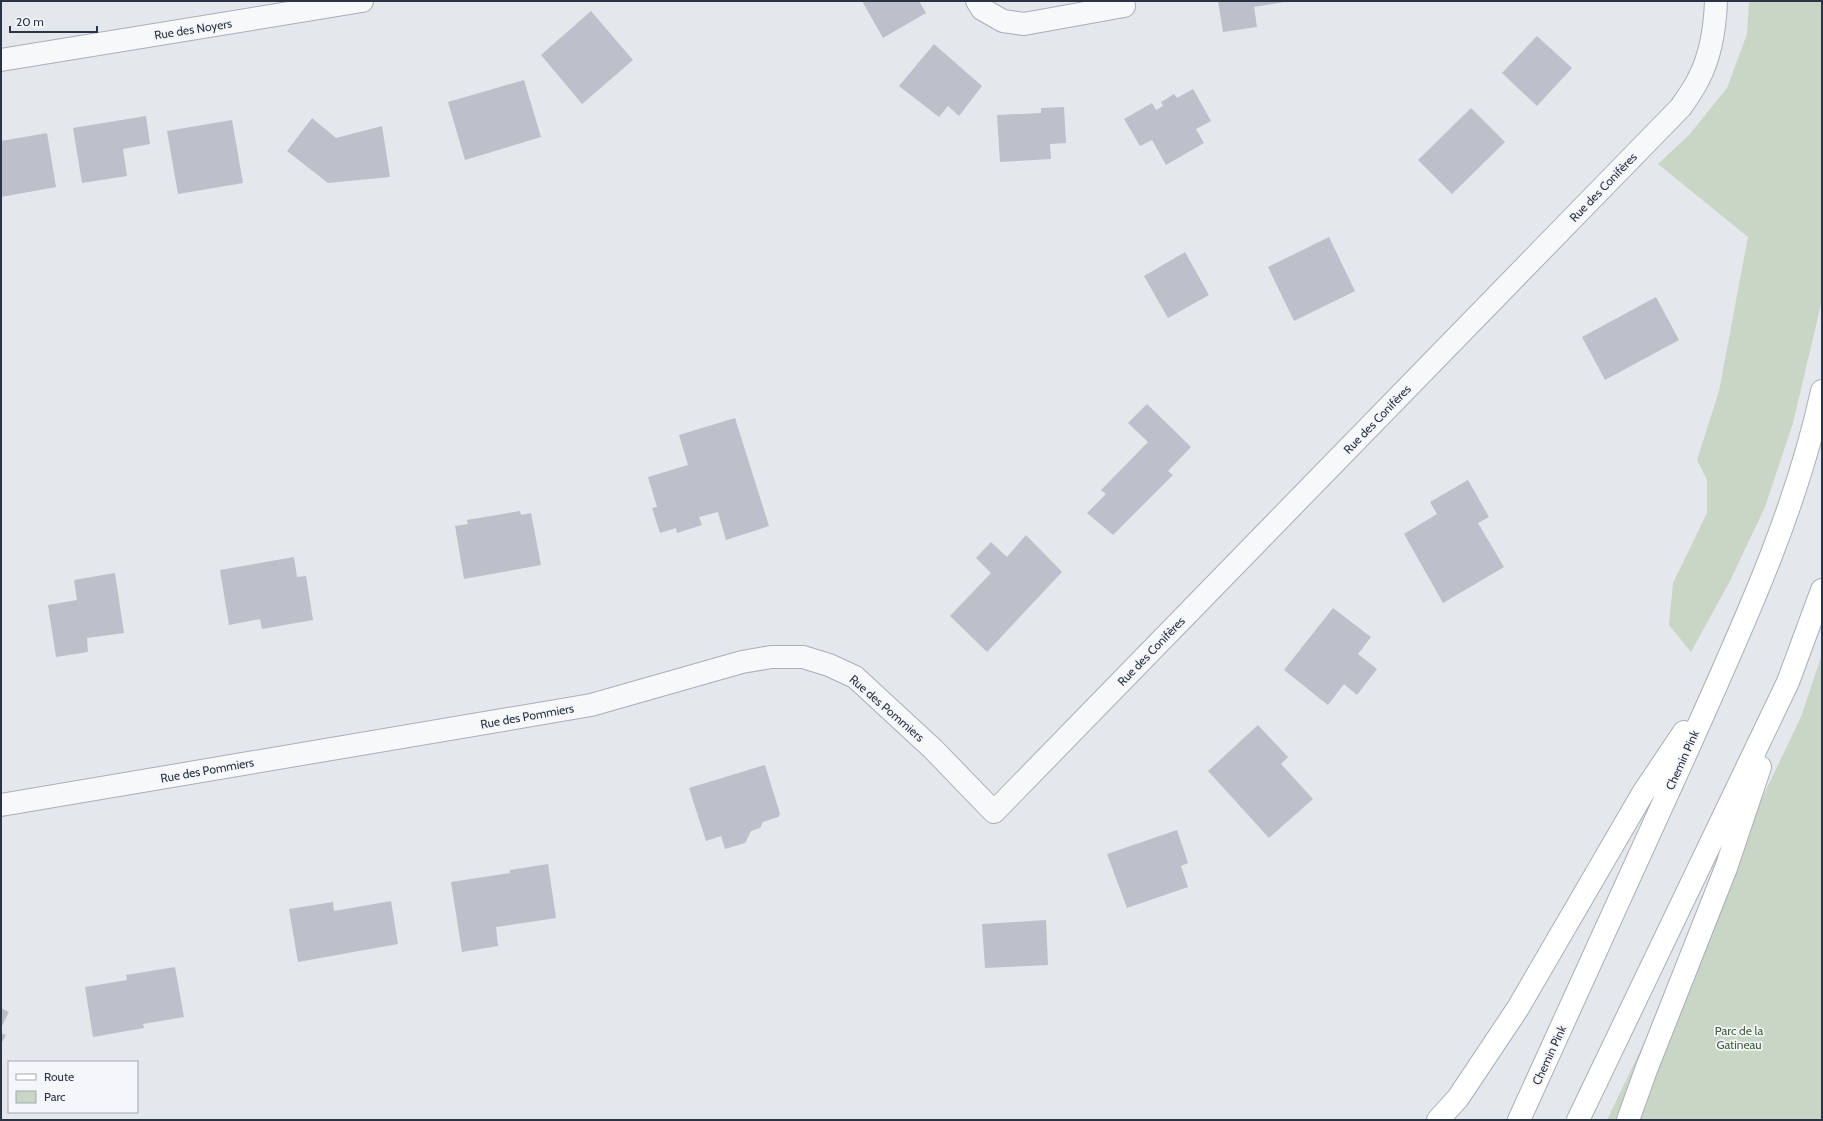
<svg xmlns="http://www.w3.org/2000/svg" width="1823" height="1121" viewBox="0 0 1823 1121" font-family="Cabin,sans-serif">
  <rect width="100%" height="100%" fill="#e4e7ec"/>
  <!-- green -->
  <path fill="#c9d6c5" d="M1749,1h73v299l-29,123 -28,84 -35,74 -39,71 -22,-27 4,-42 34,-70v-33l-10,-20 22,-69 29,-154 -90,-73 31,-29 38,-47 20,-54z
    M1822,654v466h-215l194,-403z"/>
  <!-- building -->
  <path fill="#bbc0ca" d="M862,1h57l7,12 -43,25z
    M1218,1h67v1l-31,5 3,20 -34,5z
    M591,11l42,49 -51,44 -41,-49z
    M1537,36l35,32 -35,38 -35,-33z
    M934,44l48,42 -23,30 -11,-10 -9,11 -40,-31z
    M524,80l17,57 -76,23 -17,-58z
    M1193,89l18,32 -15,8 8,14 -38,22 -14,-25 -12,6 -16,-27 28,-16 4,7 7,-4 -2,-4 13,-8 3,4z
    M1064,107l2,36 -16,1 1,15 -51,3 -3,-47 44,-2v-5z
    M1471,108l34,34 -53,52 -34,-34z
    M146,116l4,28 -27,5 4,27 -45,7 -9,-55z
    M312,118l24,20 46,-12 8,51 -62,6 -41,-32z
    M232,120l11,63 -65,11 -11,-63z
    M47,133l9,54 -55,10v-56z
    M1329,237l26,54 -61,30 -26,-54z
    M1185,252l24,43 -41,23 -24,-42z
    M1656,297l23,43 -74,40 -23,-43z
    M1147,404l44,43 -23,24 5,4 -60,60 -26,-22 19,-19 -5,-4 47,-48 -20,-19z
    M735,418l34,108 -43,14 -8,-28 -19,5 3,8 -25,8 -1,-5 -16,5 -8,-25 5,-1 -9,-30 40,-12 -9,-30z
    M1468,480l21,37 -11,6 26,44 -61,36 -39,-69 33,-20 -7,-12z
    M520,511l1,4 10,-2 10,52 -77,14 -9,-53 13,-2 -1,-4z
    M1026,535l36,37 -75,80 -37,-36 41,-43 -15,-15 15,-16 16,15z
    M294,557l3,20 9,-1 7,44 -51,9 -2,-10 -31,6 -9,-55z
    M115,573l9,60 -37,5 1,14 -32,5 -8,-52 29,-5 -3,-20z
    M1333,608l38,29 -13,17 19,15 -20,26 -13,-11 -16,21 -44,-35z
    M1258,725l30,32 -7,7 32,35 -44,39 -61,-67z
    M765,765l15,49 -2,3 -15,5 -3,6 -9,3 -6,12 -20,6 -4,-13 -15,5 -17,-53z
    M1177,830l11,33 -7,3 7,21 -61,21 -20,-54z
    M548,864l8,54 -60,9 2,19 -36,6 -11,-70 59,-9v-3z
    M391,901l7,43 -100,18 -9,-53 44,-7 1,9z
    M1046,920l2,45 -63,3 -3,-44z
    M175,967l9,50 -41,7 1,4 -51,9 -8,-50 42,-7 -1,-5z
    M1,1008l8,4 -8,16z
    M1,1033l5,2 -5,9z"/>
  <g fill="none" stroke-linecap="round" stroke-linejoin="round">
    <defs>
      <path id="minor" d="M977,1l5,8 21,12 21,3 100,-18
        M1,60l361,-59
        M1,805l590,-100 151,-43 29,-5h32l26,8 26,12 78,72 61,63 687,-705c6,-9 12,-17 17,-27 13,-24 17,-52 18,-79"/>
      <path id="secondary" d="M1438,1120l20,-22 60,-90 125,-215 41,-61
        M1519,1120c56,-123 112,-246 168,-369 52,-117 108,-235 135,-360
        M1578,1120l210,-438 34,-92
        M1628,1120l18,-50 80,-202 34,-101"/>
    </defs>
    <!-- minor casing -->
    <use href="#minor" stroke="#a9aeb7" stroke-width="24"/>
    <!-- secondary casing -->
    <use href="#secondary" stroke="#a9aeb7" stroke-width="24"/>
    <!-- minor -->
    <use href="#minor" stroke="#f7f8fa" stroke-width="22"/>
    <!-- secondary -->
    <use href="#secondary" stroke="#fff" stroke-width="22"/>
  </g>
  <g text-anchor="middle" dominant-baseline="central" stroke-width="3.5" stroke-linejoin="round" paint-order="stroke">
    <!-- street labels -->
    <g font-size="12" fill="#2b3445" stroke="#f4f6f9">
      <text transform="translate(193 29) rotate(-9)">Rue des Noyers</text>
      <text transform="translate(1603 187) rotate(-46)">Rue des Conifères</text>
      <text transform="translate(1377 419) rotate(-46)">Rue des Conifères</text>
      <text transform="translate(1151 651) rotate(-46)">Rue des Conifères</text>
      <text transform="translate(887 708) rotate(41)">Rue des Pommiers</text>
      <text transform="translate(527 716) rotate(-10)">Rue des Pommiers</text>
      <text transform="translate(1682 760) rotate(-66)">Chemin Pink</text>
      <text transform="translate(207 770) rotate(-10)">Rue des Pommiers</text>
      <text transform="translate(1549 1055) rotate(-65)">Chemin Pink</text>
    </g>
    <!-- park labels -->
    <g font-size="12" fill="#3f6138" stroke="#f4f6f9">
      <text x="1739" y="1030">Parc de la<tspan x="1739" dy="14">Gatineau</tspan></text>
    </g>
  </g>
  <!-- border -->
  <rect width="1823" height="1121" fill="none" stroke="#2b3445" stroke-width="4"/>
  <!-- legend -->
  <rect x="8" y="1061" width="130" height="52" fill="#f4f6f9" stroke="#a4a8b1"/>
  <rect x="16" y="1074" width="20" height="6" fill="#ffffff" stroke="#a4a8b1"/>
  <text x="44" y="1081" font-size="12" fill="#2b3445">Route</text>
  <rect x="16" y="1091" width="20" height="12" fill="#c9d6c5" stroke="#a4a8b1"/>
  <text x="44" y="1101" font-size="12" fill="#2b3445">Parc</text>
  <!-- scale -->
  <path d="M10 26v6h87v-6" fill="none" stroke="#2b3445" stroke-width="2"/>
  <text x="16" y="26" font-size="12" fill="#2b3445" stroke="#f4f6f9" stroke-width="3" paint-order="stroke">20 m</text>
</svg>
